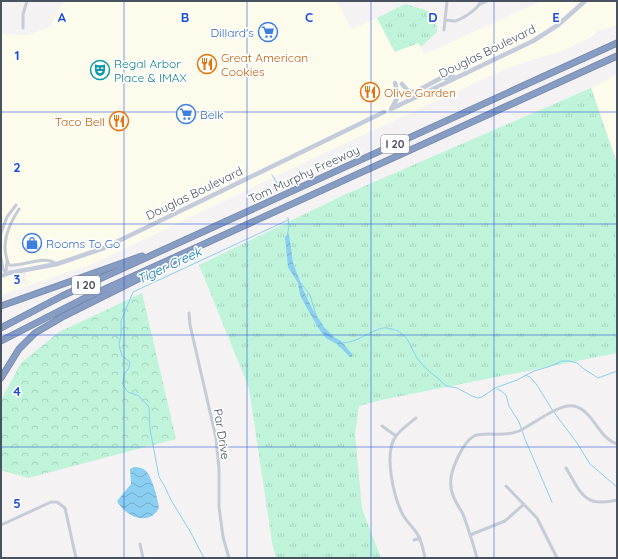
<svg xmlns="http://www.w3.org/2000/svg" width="618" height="559" viewBox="0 0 618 559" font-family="Quicksand,sans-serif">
  <defs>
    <pattern id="grass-tufts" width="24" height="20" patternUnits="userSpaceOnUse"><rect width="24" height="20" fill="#bff3da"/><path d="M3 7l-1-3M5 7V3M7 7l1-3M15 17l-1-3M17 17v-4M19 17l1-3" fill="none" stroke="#a6d2be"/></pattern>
    <pattern id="forest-crowns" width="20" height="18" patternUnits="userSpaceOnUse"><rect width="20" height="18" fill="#bff3da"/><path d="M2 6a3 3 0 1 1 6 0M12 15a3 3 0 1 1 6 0" fill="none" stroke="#a6d2be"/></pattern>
    <pattern id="water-waves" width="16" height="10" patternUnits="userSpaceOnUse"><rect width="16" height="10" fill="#8acff2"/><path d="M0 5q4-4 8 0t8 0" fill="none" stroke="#73abc7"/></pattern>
  </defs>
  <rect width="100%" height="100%" fill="#f4f2f2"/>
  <!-- commercial -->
  <path fill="#fdfbec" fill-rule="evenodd" d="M63,1h274l15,28 25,-11 18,34 24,-9 6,11 116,-53h76v24l-18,6 -9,7 -28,13 -52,16 -67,31 -110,51 -238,114 -94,32v-261l27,1 22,-8zM24,265l4,21 -25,-18z
    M617,74v89l-26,-75z"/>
  <!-- grass -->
  <path fill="url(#grass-tufts)" d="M405,4l30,9 2,19 -16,15 -3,-4 -23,9 -18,-34z
    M591,88l26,75v190l-236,47 -22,6 -4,28 7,75 19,49h-105l-4,-16 -23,-154 -50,-123 145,-70z"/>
  <!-- forest -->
  <path fill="url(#forest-crowns)" d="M142,293l34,146 -148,39 -27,-8v-70l20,-37 38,-31z"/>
  <!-- water -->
  <path fill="url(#water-waves)" d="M289,234l4,29 12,31 8,16 11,17 10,10 7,4 11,13v3h-2l-13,-13 -11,-6 -7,-9 -11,-19 -8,-15 -2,-12 -10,-16 -3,-30z
    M134,467c5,0 9,1 12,4 6,6 12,28 13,37 -10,19 -33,9 -42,-7l14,-17 -1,-15z"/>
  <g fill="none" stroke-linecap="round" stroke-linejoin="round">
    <!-- stream -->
    <path stroke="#8acff2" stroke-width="1" d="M272,175l8,13
      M287,237l2,-11 -1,-8
      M300,282l10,13 6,20
      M342,343c15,0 27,-12 41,-15 3,-1 6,1 9,1 19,4 18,23 29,34 7,9 17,14 25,23l11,2 15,8 6,2 4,-1 13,-9 22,-8 17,-9 17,-5 11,-5h7l8,2 7,6 14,9 19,-7
      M525,375l5,2 7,8 16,26 24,32 13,21 27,23
      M497,389l4,2 5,4 3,11 10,16 6,17 27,63
      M204,558l-13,-25 -20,-33 -7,-15 -5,-8 -9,-48 -1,-22 -10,-11 -11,-4 -5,-7 1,-11 5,-6 1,-6 -8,-6 -3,-11 2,-11v-13l12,-29 155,-72"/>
    <defs>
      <path id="motorway" d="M1,306l141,-50
        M1,328l61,-32 555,-253
        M1,341l80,-41 536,-244
        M1,378l18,-29 16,-16 29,-17 110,-55"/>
    </defs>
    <!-- motorway casing -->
    <use href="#motorway" stroke="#7287af" stroke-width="7"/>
    <!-- minor -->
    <path stroke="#c5ccd7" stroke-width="3" d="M480,4l7,-3
      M445,20c3,0 7,1 10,1 8,-2 24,-13 26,-20
      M23,28v-14l4,-13
      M444,30l3,-29
      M19,209c-11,17 -19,36 -10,56 14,2 36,-11 47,-1
      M1,233l6,-16 9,-12
      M1,258l2,11 3,4
      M6,273l1,-12
      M189,313l1,12 26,113 3,31v38l4,30 6,21
      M416,418c-6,5 -15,11 -20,18 -13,17 -2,62 7,79 4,7 9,11 13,17 6,8 7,17 9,26
      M382,426l14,10
      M566,468c15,25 18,40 51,32
      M506,486l31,32 20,40
      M1,525l50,-23h6l8,6 11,50
      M470,535l35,-14 19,-17
      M414,540l6,-2
      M140,544l3,14
      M477,558c-4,-15 -9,-30 -14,-44 -3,-5 -6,-10 -9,-16 -7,-15 -2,-29 5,-43 4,-8 8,-15 15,-19 13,-5 29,2 45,-5 15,-7 40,-28 55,-25 20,5 24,32 43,38"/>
    <!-- secondary -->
    <path stroke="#c4ccdb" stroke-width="4.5" d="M402,84l6,7 7,1 26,-14 13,-1
      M391,109l142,-68 25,-16 27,-24
      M391,109c7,-11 8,-13 4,-26
      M1,276l8,-3 48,-9 47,-16 280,-136"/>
    <!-- motorway -->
    <use href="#motorway" stroke="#879cc3" stroke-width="5.5"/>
  </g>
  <!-- grid -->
  <path fill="none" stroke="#1d4ed8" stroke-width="1" stroke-opacity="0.55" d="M124,1v557M247,1v557M371,1v557M494,1v557M1,112h616M1,224h616M1,335h616M1,447h616"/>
  <!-- icons -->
  <defs>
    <symbol id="supermarket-ring" viewBox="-11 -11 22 22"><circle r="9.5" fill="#fff" stroke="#3f7fe0" stroke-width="1.5"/><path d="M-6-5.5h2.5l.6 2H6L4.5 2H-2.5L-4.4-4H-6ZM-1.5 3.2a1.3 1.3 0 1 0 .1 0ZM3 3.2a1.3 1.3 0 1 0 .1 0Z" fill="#3f7fe0"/></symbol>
    <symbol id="restaurant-ring" viewBox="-11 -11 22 22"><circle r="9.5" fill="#fff" stroke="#e8710a" stroke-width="1.5"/><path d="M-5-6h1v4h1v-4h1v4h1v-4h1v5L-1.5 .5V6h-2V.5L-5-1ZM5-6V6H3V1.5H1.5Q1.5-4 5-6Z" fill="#e8710a"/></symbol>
    <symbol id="theatre-ring" viewBox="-11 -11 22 22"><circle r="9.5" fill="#fff" stroke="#0f9aa8" stroke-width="1.5"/><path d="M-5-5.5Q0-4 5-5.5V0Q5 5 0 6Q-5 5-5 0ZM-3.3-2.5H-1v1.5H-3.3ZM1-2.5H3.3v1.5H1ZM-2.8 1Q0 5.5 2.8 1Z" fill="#0f9aa8"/></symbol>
    <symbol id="shop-ring" viewBox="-11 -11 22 22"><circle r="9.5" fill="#fff" stroke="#3f7fe0" stroke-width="1.5"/><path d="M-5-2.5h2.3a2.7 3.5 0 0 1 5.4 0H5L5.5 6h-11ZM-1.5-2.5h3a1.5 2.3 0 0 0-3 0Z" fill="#3f7fe0"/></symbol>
  </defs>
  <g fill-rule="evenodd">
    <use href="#supermarket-ring" x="257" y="21" width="22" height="22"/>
    <use href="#restaurant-ring" x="196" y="53" width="22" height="22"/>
    <use href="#theatre-ring" x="89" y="59" width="22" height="22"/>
    <use href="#restaurant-ring" x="359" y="81" width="22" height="22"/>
    <use href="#supermarket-ring" x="175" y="103" width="22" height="22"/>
    <use href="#restaurant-ring" x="108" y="110" width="22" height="22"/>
    <use href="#shop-ring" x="21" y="232" width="22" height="22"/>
  </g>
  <g text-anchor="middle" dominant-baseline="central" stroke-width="3.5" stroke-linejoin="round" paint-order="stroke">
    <!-- shield labels -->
    <g fill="#fff" stroke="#7f8690" stroke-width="1">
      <rect x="381" y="135" width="28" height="18" rx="3"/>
      <rect x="72" y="276" width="28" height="18" rx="3"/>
    </g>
    <g font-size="11" font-weight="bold" fill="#485261">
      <text x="395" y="144">I 20</text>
      <text x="86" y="285">I 20</text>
    </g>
    <!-- shop labels -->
    <g font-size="12" fill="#366cbe" stroke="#fff" text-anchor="start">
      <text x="254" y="32" text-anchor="end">Dillard's</text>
      <text x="200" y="114">Belk</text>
      <text x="46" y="243">Rooms To Go</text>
    </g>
    <!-- street labels -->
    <g font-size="12" fill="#485261" stroke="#fff">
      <text transform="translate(487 51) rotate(-26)">Douglas Boulevard</text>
      <text transform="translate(304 174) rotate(-25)">Tom Murphy Freeway</text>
      <text transform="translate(194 193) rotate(-26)">Douglas Boulevard</text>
      <text transform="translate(222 434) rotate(81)">Par Drive</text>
    </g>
    <!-- food labels -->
    <g font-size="12" fill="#c56008" stroke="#fff" text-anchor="start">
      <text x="221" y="57">Great American<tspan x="221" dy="14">Cookies</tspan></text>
      <text x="384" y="92">Olive Garden</text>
      <text x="105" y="121" text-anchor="end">Taco Bell</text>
    </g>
    <!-- culture labels -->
    <g font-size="12" fill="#0d838f" stroke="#fff" text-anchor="start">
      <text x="114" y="63">Regal Arbor<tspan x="114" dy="14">Place &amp; IMAX</tspan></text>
    </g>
    <!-- water labels -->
    <g font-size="13" font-style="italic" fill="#047bb8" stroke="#fff">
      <text transform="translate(169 265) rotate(-25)">Tiger Creek</text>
    </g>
  </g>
  <g font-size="13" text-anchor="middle" font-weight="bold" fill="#1d4ed8" stroke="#fff" stroke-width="3.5" stroke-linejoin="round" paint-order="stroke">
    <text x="62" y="22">A</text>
    <text x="185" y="22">B</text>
    <text x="309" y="22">C</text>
    <text x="433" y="22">D</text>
    <text x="556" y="22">E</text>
    <text x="17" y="60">1</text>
    <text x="17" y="172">2</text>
    <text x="17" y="284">3</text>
    <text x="17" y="396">4</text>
    <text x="17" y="508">5</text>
  </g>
  <!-- border -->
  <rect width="618" height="559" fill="none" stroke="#485261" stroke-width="4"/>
</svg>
